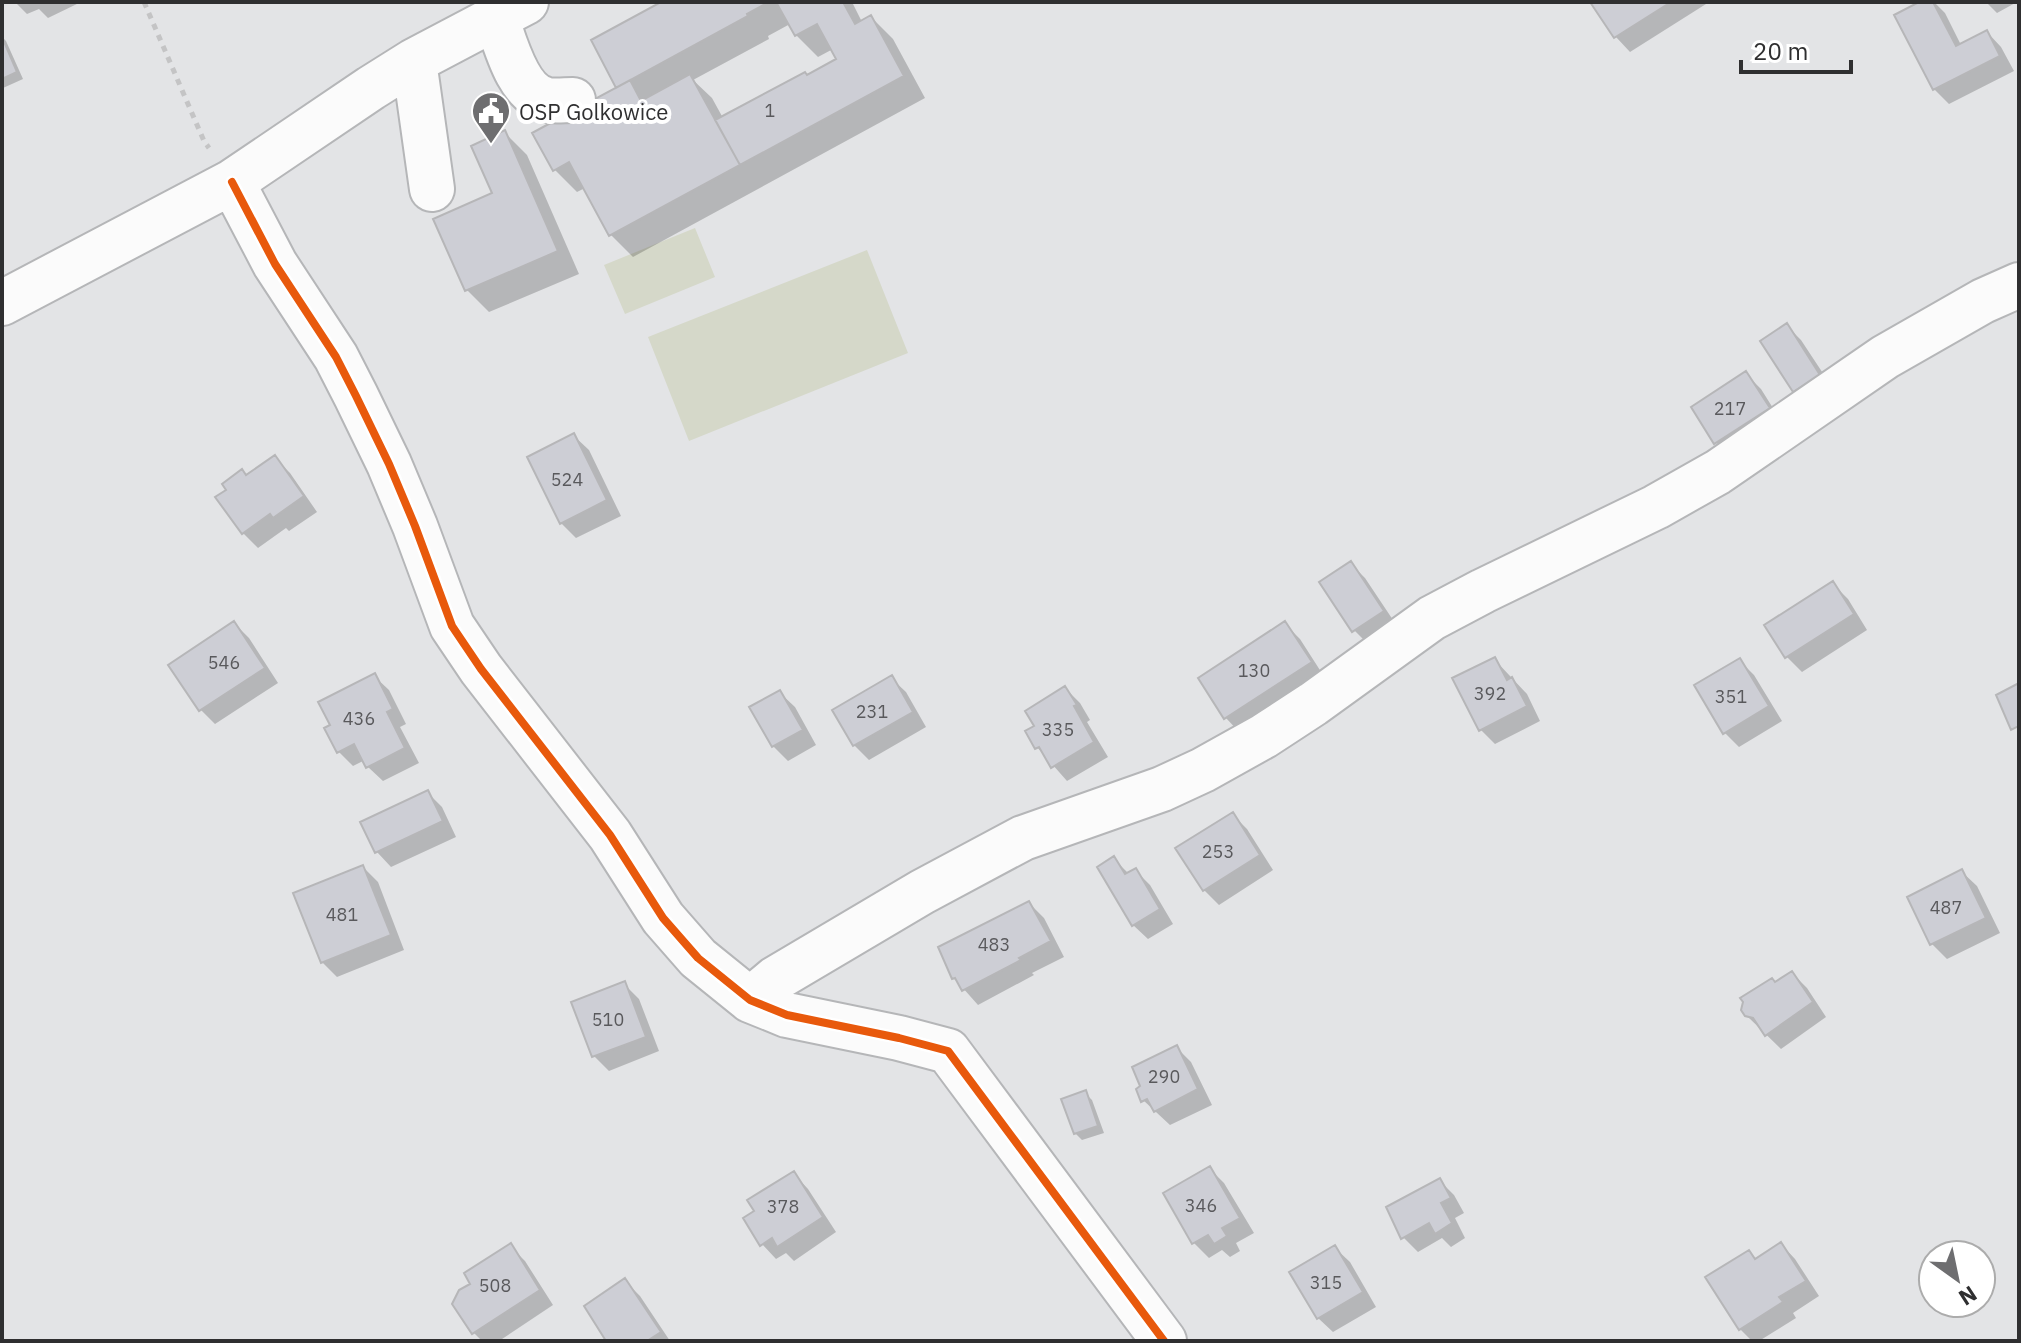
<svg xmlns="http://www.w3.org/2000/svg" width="2021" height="1343" viewBox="0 0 2021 1343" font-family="'IBM Plex Sans',sans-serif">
  <rect width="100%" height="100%" fill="#e3e4e6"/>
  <!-- green -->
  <path fill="#d5d8c9" d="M695,228l20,49 -90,37 -21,-49z
    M867,250l41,103 -219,88 -41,-104z"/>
  <!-- shadow -->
  <path fill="#0003" fill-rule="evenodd" d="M15,2h63l1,1 -31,15 -9,-9 -12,5z
    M665,2h187l10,20 9,-5 22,22 32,59 -292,159 -22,-22 -26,-47 -8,4 -22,-22 64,-81zM790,24l6,11 22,22 15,-8 5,11 -115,58 -11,-20 -19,-18 76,-41 -1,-3z
    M1593,2h112l1,2 -76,48 -14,-15z
    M1923,2h11l11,11 16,32 26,-13 14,15 13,24 -65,33 -15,-15z
    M1986,2h31l-20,11z
    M2,37l4,4 17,38 -20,9z
    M505,133l22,22 52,119 -90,38 -22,-22 27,-96z
    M1787,326l14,14 33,50 -25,16 -14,-15 -33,-50z
    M1746,374l15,15 22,35 -52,33 -15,-15z
    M574,436l15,14 32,66 -45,22 -15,-15z
    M275,458l15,15 27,39 -28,19 -3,-3 -28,20 -15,-15 4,-56z
    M1350,563l15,15 32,48 -28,19 -15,-15z
    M1833,584l15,15 19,31 -65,42 -15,-15 -20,-31z
    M234,623l15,15 29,45 -63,41 -15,-15z
    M1285,624l15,15 25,39 -85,55 -14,-15z
    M1494,659l33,35 13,27 -45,23 -14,-14z
    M1739,660l15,15 28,46 -43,26 -15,-15z
    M374,676l15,14 17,34 -6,3 19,36 -36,18 -15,-14 -3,-7 -12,6 -14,-14z
    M891,678l15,14 20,35 -57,33 -15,-15z
    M1065,688l15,15 10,17 -3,2 21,35 -41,24 -30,-34 -1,-21z
    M780,693l15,14 21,38 -28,16 -15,-15z
    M427,792l15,15 14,30 -65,30 -14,-15z
    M1232,814l15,15 26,41 -54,35 -15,-15z
    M1114,859l15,15 6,-4 15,15 23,39 -25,15 -15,-14z
    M363,867l15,15 26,68 -67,27 -15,-15z
    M1962,872l15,14 23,47 -53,26 -15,-15z
    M1029,903l15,15 20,39 -32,16 2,2 -56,30 -24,-27z
    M1792,973l15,15 19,29 -45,32 -35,-34 -1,-13z
    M624,984l15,15 20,52 -50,20 -15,-15z
    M1176,1047l15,15 21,43 -42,20 -27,-25z
    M1085,1093l7,7 12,33 -22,7 -7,-7z
    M1210,1169l14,14 30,50 -18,10 4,8 -10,6 -8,-7 -13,8 -15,-15 -29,-49z
    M794,1174l14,15 28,43 -42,29 -8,-8 -10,6 -14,-15 -6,-32z
    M1439,1180l15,15 10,18 -9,5 10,20 -14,9 -9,-9 -24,14 -15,-15z
    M1781,1244l14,15 24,37 -26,17 3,5 -37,23h-7l-12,-12 9,-77 8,8z
    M510,1246l15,15 28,44 -54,36h-17l-8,-8 -20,-29z
    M1335,1248l15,14 26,45 -43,25 -15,-14z
    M625,1281l15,15 30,45h-61z"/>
  <!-- building -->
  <path fill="#cdced5" stroke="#b6b6b8" stroke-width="2" d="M661,2h108l-22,12 1,2 -132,72 -25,-48z
    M776,2h67l12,22 16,-9 33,61 -164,89 -25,-45 90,-48 2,3 29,-16 -19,-35 -22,12z
    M1590,2h81l-57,36z
    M1919,2h14l23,44 31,-16 13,26 -67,34 -39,-75z
    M2,37l15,35 -15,7z
    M690,74l50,91 -131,71 -40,-74 -16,9 -21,-38 98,-53 11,21z
    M505,130l53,121 -93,40 -32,-72 59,-26 -21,-47z
    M1787,323l33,52 -27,17 -33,-51z
    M1746,371l24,37 -56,36 -23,-37z
    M574,433l33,67 -47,24 -33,-67z
    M275,455l29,41 -31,22 -3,-4 -28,20 -27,-37 11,-7 -4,-6 20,-15 4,6z
    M1351,561l33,50 -32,21 -33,-50z
    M1833,581l21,33 -69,44 -21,-33z
    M234,621l31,47 -66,43 -31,-46z
    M1285,621l27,41 -88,57 -26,-41z
    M1495,657l12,23 5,-3 15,29 -48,25 -27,-53z
    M1740,658l29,48 -46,28 -29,-49z
    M375,673l18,36 -6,3 18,36 -39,20 -12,-24 -17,9 -13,-25 6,-3 -12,-23z
    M892,675l21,37 -60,34 -21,-36z
    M2019,683v43l-8,4 -15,-35z
    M1065,686l12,19 -3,1 20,36 -43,26 -12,-21 -4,2 -10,-18 9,-5 -9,-15z
    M780,690l23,40 -31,17 -23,-40z
    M428,790l15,31 -68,32 -15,-31z
    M1233,812l27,43 -57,36 -28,-43z
    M1114,856l11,18 11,-6 24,41 -28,17 -35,-59z
    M363,865l28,70 -70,28 -28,-70z
    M1962,869l24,49 -56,27 -23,-48z
    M1029,901l22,40 -32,17 2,2 -59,31 -7,-13 -3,1 -14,-32z
    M1792,971l21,31 -48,34 -12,-18 -8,-2 -4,-6 2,-8 -3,-4 32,-20 3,4z
    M625,981l21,56 -54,20 -21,-55z
    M1177,1045l21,44 -44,23 -7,-13 -6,3 -5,-13 4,-3 -8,-19z
    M1086,1090l12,36 -24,8 -13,-35z
    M1210,1166l30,52 -18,10 5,8 -13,8 -6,-9 -16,9 -29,-51z
    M794,1171l29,46 -46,30 -5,-9 -12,8 -17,-28 11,-7 -7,-11z
    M1440,1178l11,20 -10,5 11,20 -17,11 -6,-11 -28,16 -15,-32z
    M1781,1242l25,39 -27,16 4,5 -44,28 -34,-53 44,-27 6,9z
    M511,1243l29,47 -68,44 -20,-30 7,-14 11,-6 -6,-11z
    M1335,1245l28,47 -46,27 -28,-47z
    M625,1278l36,54 -14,9h-41l-22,-35z"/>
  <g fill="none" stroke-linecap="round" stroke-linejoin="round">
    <defs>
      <path id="minor" d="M496,17c9,25 21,78 52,83 8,1 17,0 25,0
        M414,61l18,128
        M232,182l43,82 61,93 20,39 33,68 26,62 37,100 29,43 129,166 53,83 35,40 52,42 37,15 112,23 49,13 216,290
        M2,303l230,-121 139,-94 43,-27 112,-59
        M750,1000l25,-21 147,-87 101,-54 139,-49 41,-19 61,-34 49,-32 119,-86 51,-27 173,-84 62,-35 167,-115 98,-56 36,-16"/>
    </defs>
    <!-- minor casing -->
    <use href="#minor" stroke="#b5b6b8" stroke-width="48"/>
    <!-- path -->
    <path stroke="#c4c4c5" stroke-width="5" stroke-dasharray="6 6" stroke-linecap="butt" d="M144,2l60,139 5,7"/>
    <!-- minor -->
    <use href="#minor" stroke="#fbfbfb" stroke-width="44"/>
    <defs>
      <path id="cycleway" d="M232,182l43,82 61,93 20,39 33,68 26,62 37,100 29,43 129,166 53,83 35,40 52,42 37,15 112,23 49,13 216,290"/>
    </defs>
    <!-- cycleway casing -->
    <use href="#cycleway" stroke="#fff" stroke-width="13"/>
    <!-- cycleway -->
    <use href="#cycleway" stroke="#e8590c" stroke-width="8"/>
  </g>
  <!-- icons -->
  <defs>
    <symbol id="civic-pin" viewBox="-11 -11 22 30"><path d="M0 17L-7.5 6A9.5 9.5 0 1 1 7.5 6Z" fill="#6e6e70" stroke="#fff"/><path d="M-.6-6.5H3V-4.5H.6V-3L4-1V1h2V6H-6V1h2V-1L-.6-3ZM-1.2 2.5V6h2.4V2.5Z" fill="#fff"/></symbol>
  </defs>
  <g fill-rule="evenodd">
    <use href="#civic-pin" x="469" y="89" width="44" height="60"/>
  </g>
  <g text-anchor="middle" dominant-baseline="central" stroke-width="8" stroke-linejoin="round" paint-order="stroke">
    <!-- number labels -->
    <g font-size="18" fill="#59595c">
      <text x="770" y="110">1</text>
      <text x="1730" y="408">217</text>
      <text x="567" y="479">524</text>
      <text x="224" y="662">546</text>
      <text x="1254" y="670">130</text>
      <text x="1490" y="693">392</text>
      <text x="1731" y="696">351</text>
      <text x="872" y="711">231</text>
      <text x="359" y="718">436</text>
      <text x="1058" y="729">335</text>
      <text x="1218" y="851">253</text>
      <text x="1946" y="907">487</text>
      <text x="342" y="914">481</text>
      <text x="994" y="944">483</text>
      <text x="608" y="1019">510</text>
      <text x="1164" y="1076">290</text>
      <text x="1201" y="1205">346</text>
      <text x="783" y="1206">378</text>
      <text x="1326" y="1282">315</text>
      <text x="495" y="1285">508</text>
    </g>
    <!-- poi labels -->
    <g font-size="22" fill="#2f2f30" stroke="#fff" text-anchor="start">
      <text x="519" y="111">OSP Golkowice</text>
    </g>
  </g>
  <!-- border -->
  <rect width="2021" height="1343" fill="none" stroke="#2f2f30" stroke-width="8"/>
  <!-- north arrow -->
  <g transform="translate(1957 1279) rotate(147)"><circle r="38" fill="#ffffff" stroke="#acacac" stroke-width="2"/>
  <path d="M0-6L14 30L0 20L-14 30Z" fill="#6e6e70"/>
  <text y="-12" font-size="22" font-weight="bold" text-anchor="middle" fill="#2f2f30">N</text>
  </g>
  <!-- scale -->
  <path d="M1741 60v12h110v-12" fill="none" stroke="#2f2f30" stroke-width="4"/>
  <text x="1753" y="60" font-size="24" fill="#2f2f30" stroke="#ffffff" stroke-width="6" paint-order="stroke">20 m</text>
</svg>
